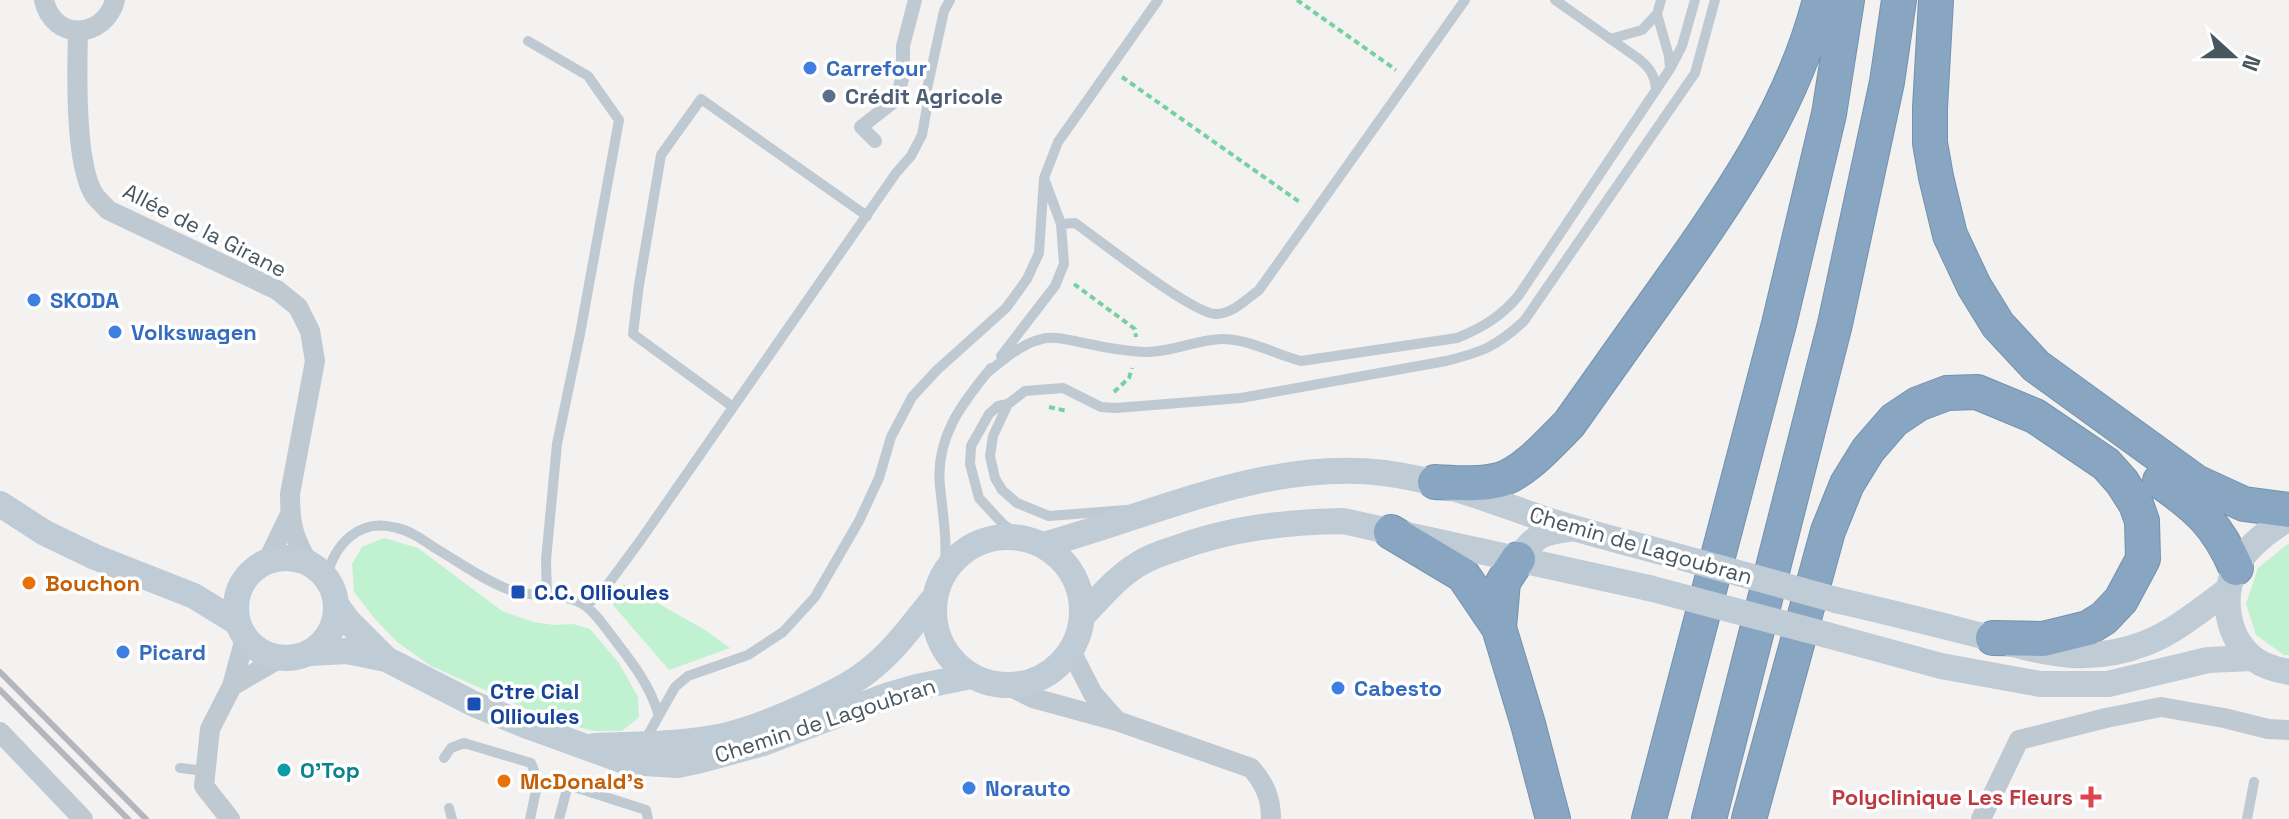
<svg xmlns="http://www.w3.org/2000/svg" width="2289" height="819" viewBox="0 0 2289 819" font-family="'Space Grotesk',sans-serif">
  <rect width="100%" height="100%" fill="#f4f1f1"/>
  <!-- green -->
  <path fill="#c0f1d0" d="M384,538l34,10 84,63 31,11 21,3 19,-1 17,5 29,34 19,34 1,20 -17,14h-28l-40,-10 -123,-55 -34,-24 -22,-23 -21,-27 -2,-28 10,-17z
    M2289,543v112h-5l-28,-20 -10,-31 12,-36z
    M624,584l81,46 25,18 -61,22 -56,-65z"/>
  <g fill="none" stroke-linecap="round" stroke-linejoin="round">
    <defs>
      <path id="motorway" d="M1936,0l-6,108v35l6,34 14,58 24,51 24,39 38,41 160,116 48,22 45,6
        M2160,481c38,27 57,43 76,87
        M1435,482c21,1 44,3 64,-2 24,-6 53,-39 70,-56 34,-48 68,-96 103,-145 62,-87 121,-174 148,-279
        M1391,532l72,43 36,53 29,96 25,95
        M1499,628l4,-46 15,-23
        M1649,819l130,-495 50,-210 18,-114
        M1709,819l126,-495 52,-242 12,-82
        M1749,819l79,-288 19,-47 21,-34 26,-30 24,-16 29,-11 30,-1 58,24 71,48 16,18 14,22 6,17 1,38 -22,41 -17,18 -16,10 -45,11 -50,-1"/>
    </defs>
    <!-- motorway casing -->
    <use href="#motorway" stroke="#7392ad" stroke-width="36"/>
    <!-- path -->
    <path stroke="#76d1a0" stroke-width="4" stroke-dasharray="6 4" stroke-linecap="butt" d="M1297,0l99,70
      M1122,77l179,126
      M1074,284l61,45 1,8
      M1114,392l15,-14 3,-10
      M1049,407l18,4"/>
    <!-- service -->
    <path stroke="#bfc9d1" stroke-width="10" d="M1555,0l84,59c11,9 16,17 17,31
      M1661,0l-4,14 12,42 1,12
      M1610,39l32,-9 15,-16
      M528,41l60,35 31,44 -39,214 -23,110 -11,116 1,35
      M1061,224l14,-1c24,17 118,91 141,91 16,0 31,-15 43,-24l206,-290
      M1001,356l54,-70 9,-22 -3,-40 -17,-46 14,-36 100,-142
      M988,372c18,-14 35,-30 58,-34 15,-2 28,4 43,6 18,4 37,7 55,8 28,1 56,-14 80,-13 27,1 51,15 77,22l156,-23c25,-10 45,-22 62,-43l151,-226 12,-23 13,-46
      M1008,404l-15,32 -3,20 5,22 7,12 15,13 32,13 77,-6
      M733,407l-100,-73 6,-49 22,-130 40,-56 166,117
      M1023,538l-20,-14 -24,-26 -9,-34 1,-18 18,-32 9,-8 10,-2 17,-13 38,-3 38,19 15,1 125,-10 205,-37c36,-9 50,-14 78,-40l171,-248 20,-73
      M944,573c4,-30 -1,-57 -4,-87 -5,-48 22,-83 51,-118
      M326,578c9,-34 33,-61 71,-50 14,3 26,12 38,20 24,14 48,32 75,42 24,9 55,0 77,17 9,7 17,19 24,28 19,25 38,48 47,78
      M586,606l17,-15 37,-50 256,-368 15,-17 11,-21 5,-28v-18l17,-78 6,-11
      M644,742l31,-55 13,-11 60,-21 35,-23 32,-35 44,-76 20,-43 12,-41 21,-40 25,-27 69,-62 21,-29 12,-26 5,-75
      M444,758l7,-10 13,-5 67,20 7,18 -8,38
      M180,768l25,3
      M449,808l3,11
      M559,819l9,-34 78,25 2,9
      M2247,819l7,-37"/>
    <!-- pedestrian -->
    <path stroke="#bfc9d1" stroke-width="14" d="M875,141l-14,-14 36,-28 6,-24v-29l12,-46"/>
    <!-- minor -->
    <path stroke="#bfc9d1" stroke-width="20" d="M44,0c9,42 61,39 71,0
      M78,31c-1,37 -4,135 17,165 4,5 9,9 13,14l169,80 21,17 12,24 5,30 -25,133c0,29 3,43 18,68
      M267,562l23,-48
      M1071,651l22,43 24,27
      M232,686l48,-28
      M1009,686l24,12 84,23 134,47c14,16 20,30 20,51
      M0,732l83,87
      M230,819l-26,-33 6,-57 22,-43 13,-48
      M1981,819l38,-79 87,-22 55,-11 63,11 44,11 21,1"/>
    <!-- secondary -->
    <path stroke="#bfcbd5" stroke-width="26" d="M0,504l45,29 50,24 99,39 44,27
      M2289,518c-20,12 -44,30 -54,51 -14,30 -8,69 19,90 11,8 23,11 35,13
      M934 611a74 74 0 1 1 148 0a74 74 0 1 1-148 0Z
      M1043,545c111,-30 223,-86 341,-72 57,7 110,29 163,47 37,12 74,21 111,31
      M236 608a50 50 0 1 1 100 0a50 50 0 1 1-100 0Z
      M1518,559c19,-26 25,-27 56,-31
      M1836,600c44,10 88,21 131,32 65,16 113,37 179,11 30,-12 56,-34 82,-53
      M337,606l11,15 38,38 88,45 51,21 102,37 51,3 27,-6 58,-16 126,-48 28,-8 54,-11
      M1082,616c18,-18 34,-38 55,-51 12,-8 27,-13 40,-17 54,-20 108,-26 166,-27l306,67
      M1827,635l114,31 99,18h68l100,-24 45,-2
      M310,653l37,-2 39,8
      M595,746c43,-2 87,-1 129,-10 32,-8 63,-21 92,-35 21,-10 41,-20 58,-35 24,-20 42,-46 61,-69"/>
    <!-- motorway -->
    <use href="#motorway" stroke="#88a6c1" stroke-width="34"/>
    <!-- rail -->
    <path stroke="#b3b7bc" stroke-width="6" d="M0,672l146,147
      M0,690l128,129"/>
    <!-- secondary-bridge -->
    <path stroke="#bfcbd5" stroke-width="26" d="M1658,551l178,49
      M1649,588l178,47"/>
  </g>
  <!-- markers -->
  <g fill="#3f7fe0" stroke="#fff" stroke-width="3">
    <circle cx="810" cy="68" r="8"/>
    <circle cx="34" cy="300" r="8"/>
    <circle cx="115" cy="332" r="8"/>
    <circle cx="123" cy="652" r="8"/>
    <circle cx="1338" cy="688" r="8"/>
    <circle cx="969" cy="788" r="8"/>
  </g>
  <circle fill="#5c6f8a" stroke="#fff" stroke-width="3" cx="829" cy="96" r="8"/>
  <g fill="#e8710a" stroke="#fff" stroke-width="3">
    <circle cx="29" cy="583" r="8"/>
    <circle cx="504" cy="781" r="8"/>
  </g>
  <g fill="#1a4fb4" stroke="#fff" stroke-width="3">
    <rect x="510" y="584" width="16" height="16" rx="4"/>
    <rect x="466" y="696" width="16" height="16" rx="4"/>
  </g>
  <circle fill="#0f9aa8" stroke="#fff" stroke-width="3" cx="284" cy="770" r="8"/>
  <path fill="#e0444e" stroke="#fff" stroke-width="3" d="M2087 785h8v8h8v8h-8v8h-8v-8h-8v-8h8z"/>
  <g text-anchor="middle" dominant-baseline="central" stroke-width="7" stroke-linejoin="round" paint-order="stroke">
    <!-- shop labels -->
    <g font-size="22" font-weight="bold" fill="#366cbe" stroke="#fff" text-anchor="start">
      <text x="826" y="68">Carrefour</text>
      <text x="50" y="300">SKODA</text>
      <text x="131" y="332">Volkswagen</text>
      <text x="139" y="652">Picard</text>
      <text x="1354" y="688">Cabesto</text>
      <text x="985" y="788">Norauto</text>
    </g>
    <!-- service labels -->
    <g font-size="22" font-weight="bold" fill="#4e5e75" stroke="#fff" text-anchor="start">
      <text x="845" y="96">Crédit Agricole</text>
    </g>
    <!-- street labels -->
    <g font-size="22" fill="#485660" stroke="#fff">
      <text transform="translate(205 230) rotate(27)">Allée de la Girane</text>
      <text transform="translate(1641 545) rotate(16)">Chemin de Lagoubran</text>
      <text transform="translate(825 720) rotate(-18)">Chemin de Lagoubran</text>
    </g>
    <!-- food labels -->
    <g font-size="22" font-weight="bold" fill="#c56008" stroke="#fff" text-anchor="start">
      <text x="45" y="583">Bouchon</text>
      <text x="520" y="781">McDonald's</text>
    </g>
    <!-- transit labels -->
    <g font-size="22" font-weight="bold" fill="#164399" stroke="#fff" text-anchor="start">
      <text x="534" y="592">C.C. Ollioules</text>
      <text x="490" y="691">Ctre Cial<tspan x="490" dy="25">Ollioules</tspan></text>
    </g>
    <!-- culture labels -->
    <g font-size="22" font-weight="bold" fill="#0d838f" stroke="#fff" text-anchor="start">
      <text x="300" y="770">O'Top</text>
    </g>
    <!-- health labels -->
    <g font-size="22" font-weight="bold" fill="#be3a42" stroke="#fff" text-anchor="end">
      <text x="2073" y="797">Polyclinique Les Fleurs</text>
    </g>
  </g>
  <!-- north arrow -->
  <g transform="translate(2233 56) rotate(111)" stroke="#ffffff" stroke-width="6" paint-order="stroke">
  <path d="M0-6L14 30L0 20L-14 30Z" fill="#485660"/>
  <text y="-12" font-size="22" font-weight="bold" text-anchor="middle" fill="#485660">N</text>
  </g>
</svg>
